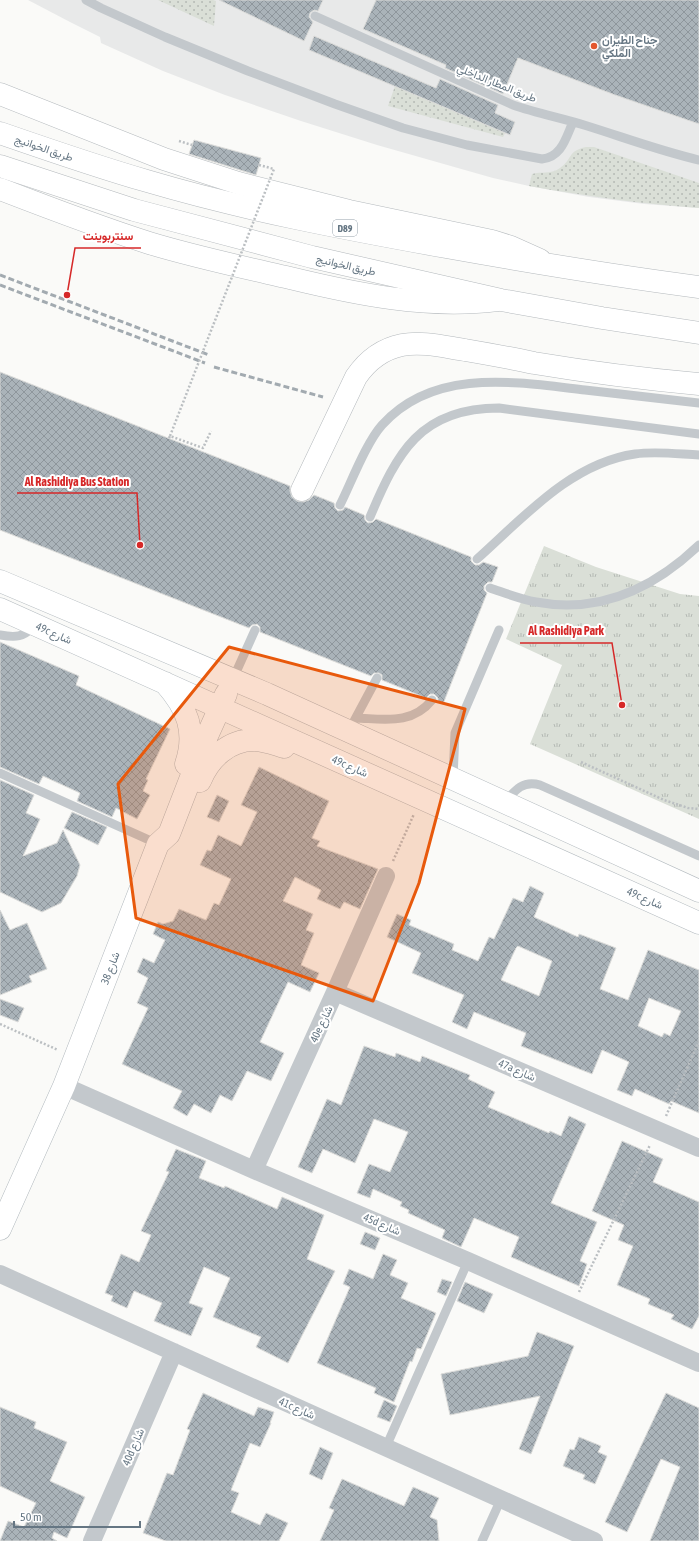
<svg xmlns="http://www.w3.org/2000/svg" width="699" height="1541" viewBox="0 0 699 1541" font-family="'Asap Condensed',Vazirmatn,sans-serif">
  <defs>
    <pattern id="grass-dots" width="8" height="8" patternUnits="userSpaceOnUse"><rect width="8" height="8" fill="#dadfd7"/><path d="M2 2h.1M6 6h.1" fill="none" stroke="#b4b9b4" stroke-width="1.8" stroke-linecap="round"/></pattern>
    <pattern id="park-tufts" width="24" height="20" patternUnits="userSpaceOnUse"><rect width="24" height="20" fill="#dadfd7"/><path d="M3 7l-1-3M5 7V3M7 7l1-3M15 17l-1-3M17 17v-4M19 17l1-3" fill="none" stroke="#b4b9b4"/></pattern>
    <pattern id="building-cross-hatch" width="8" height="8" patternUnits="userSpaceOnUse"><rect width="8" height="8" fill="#aab3b9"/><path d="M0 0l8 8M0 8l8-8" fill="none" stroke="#8e969c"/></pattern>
  </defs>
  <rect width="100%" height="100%" fill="#fafaf8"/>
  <!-- built -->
  <path fill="#e8e9e9" d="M28,0h671v208l-55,-4 -55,-7 -60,-11 -36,-8 -116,-33 -76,-24 -76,-26 -62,-24 -62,-28 -1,-6 -30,-15z"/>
  <!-- grass -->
  <path fill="url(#grass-dots)" d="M158,0h55l3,1 -2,25z
    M395,86l110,47 -2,4 -115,-31z
    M586,147h8l105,36v25c-57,-4 -114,-12 -170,-22l3,-12c9,-3 18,1 28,-6 13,-9 7,-17 26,-21z"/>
  <!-- park -->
  <path fill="url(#park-tufts)" d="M544,546l52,21 84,27 19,2v223l-169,-75 32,-79 -56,-26z"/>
  <!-- building -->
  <path fill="url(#building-cross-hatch)" stroke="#dcdcda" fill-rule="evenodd" d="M219,0h104l-5,11 -4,-1 -4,3 -1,4 4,5 -9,19z
    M376,0h323v124l-84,-29 -97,-37 -15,36 -58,-26 1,-3 -83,-36z
    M314,36l122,52 4,-9 58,26 -3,8 20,9 -5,13 -201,-85z
    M194,140l67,18 -5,17 -67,-21z
    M0,372l290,114v5l2,6 5,4 6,1 6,-2 5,-5 20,8 1,5 3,3 5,-1 2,-3 19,8 1,5 3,3 5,-1 3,-3 95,38v4l4,4h4l4,-3 15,5 -6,15h-4l-4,4v4l3,3 -44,111 -5,-2v-4l-4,-4h-4l-4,4 -44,-18v-5l-3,-2h-5l-3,3 -111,-44v-5l-3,-3 -5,1 -3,3 -249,-98z
    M0,642l79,34 -3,9 94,44 -24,50 2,1 -5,11 7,4 -13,24 -21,-11 -4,9 -35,-16 3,-8 -37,-17 -4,8 -39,-17z
    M259,767l70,34 -17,37 8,3 -3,5 61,23 -18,40 -16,-7 -4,7 -23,-10 4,-9 -26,-13 -12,24 30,13 -7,16 8,3 -13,32 18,8 -9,19 -22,-10 -28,60 24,11 -13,28 -24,-10 -15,30 -12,-6 -9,18 -17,-9 -7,12 -14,-8 9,-17 -60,-27 26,-56 -11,-5 11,-25 -11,-6 6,-14 11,5 11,-23 -12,-6 5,-12 5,2 10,-3 6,-12 27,11 8,-17 5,2 12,-26 -31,-14 7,-15 4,1 7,-16 23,11 16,-34 -16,-7z
    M0,780l34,15 -8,18 14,6 -17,37 34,-13 6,-13 17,35 -3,11 -16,27 -19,9 -42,-20z
    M217,795l12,6 -10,21 -12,-5z
    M72,812l35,15 -9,18 -34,-17z
    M530,886l14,7 -10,24 44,20 1,-3 37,14 -16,41 28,11 20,-50 51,20v143l-28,-12 -2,3 -34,-15 -3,7 -15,-6 12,-28 -27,-12 -10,24 -71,-28 5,-13 -52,-21 -7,17 -15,-7 12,-27 -52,-22 9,-20 -34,-16 10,-23 14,6 -2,5 45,19 -2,6 26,11 11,-24 5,2 19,-41 10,4zM518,946l34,15 -13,35 -38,-16 15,-32zM649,998l32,13 -11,25 -6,-3 -2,4 -24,-11z
    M0,910l10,20 17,-7 20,46 -18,7 3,6 -32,13z
    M0,999l24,9 -6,14 -18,-7z
    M364,1046l31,11 1,-4 24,9 2,-6 48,19 -2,4 27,13 -7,15 61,26 1,-2 11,5 8,-20 17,8 -35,79 46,19 -17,39 7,3 -8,22 -68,-29 8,-20 -45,-19 -13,29 -19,-9 3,-8 -37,-17 1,-3 -9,-4 2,-4 -29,-13 -3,9 -13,-5 12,-29 21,8 18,-40 -34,-13 -19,44 -32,-14 -11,24 -14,-6 29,-68 14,6z
    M622,1141l41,18 -10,23 46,20v114l-7,13 -21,-10 3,-4 -26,-11 2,-5 -33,-14 16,-39 -15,-6 6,-15 -32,-14z
    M176,1149l30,12 -7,17 25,10 1,-2 52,23 5,-12 42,18 -17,44 28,12 -47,92 -32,-16 5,-10 -48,-20 17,-39 -26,-11 -15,36 14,5 -12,28 -37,-15 8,-18 -28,-12 -7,17 -16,-7 2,-5 -8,-3 16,-39 18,8 12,-27 -10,-4 28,-59 -3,-1z
    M365,1232l15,6 -5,12 -15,-6z
    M383,1254l14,6 -7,15 18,8 -7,15 35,15 -15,36 -4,-1 -5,14 -2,-1 -16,41 -20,-9 2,-5 -59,-25 33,-76 -7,-3 6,-15 24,10z
    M442,1279l10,3 -6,14 -9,-4z
    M465,1282l28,12 -9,19 -27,-12z
    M537,1332l37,14 -43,108 -12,-5 21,-53 -90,19 -9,-41 87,-18z
    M203,1393l51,23 4,-9 16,5 -4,11h1l-11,24 -10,-4 -19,47 8,3 -8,19 29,13 6,-12 22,10 -9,18h-113l-23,-8 24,-60 6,2 17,-45 -3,-1z
    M666,1393l33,15v133h-49l30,-74 -19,-8 -34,73 -22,-10z
    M384,1400l13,6 -7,16 -13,-5z
    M0,1407l36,15 -2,6 33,14 -17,39 35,16 -18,41 -13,-6 -2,6 5,3h-57l8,-20 16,6 12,-24 -36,-17z
    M579,1437l22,9 -3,6 9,4 -12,28 -12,-5 2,-4 -22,-9 7,-17 4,1z
    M320,1447l13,6 -11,27 -13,-6z
    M342,1479l62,27 9,-19 26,11 -9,19 7,3 2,21h-119l14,-31 -5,-2z"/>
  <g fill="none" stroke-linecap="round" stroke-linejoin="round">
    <defs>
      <path id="secondary" d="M0,581l267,113 432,197
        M0,609l699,314
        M165,683c22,25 32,48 21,81
        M200,781c9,-22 28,-41 54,-41 10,0 20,4 30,7
        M0,1229l64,-143 94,-242 11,-10 2,-5 36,-93 19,-42"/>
      <path id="primary" d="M0,94l164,65 74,24 111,28 143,30 19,6 29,13
        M0,189c49,19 99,38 149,54 46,14 93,24 141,35 66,16 138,31 207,22"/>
      <path id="highway" d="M0,133c49,17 98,34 147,48 98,29 199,48 299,66 84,15 168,29 253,40
        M0,166l134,44 178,47 189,43 101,18 97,15
        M302,490l54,-113c11,-16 26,-28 46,-32 20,-4 43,2 63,5 23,4 46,8 69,13 54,9 109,16 165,21"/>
    </defs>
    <!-- secondary casing -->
    <use href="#secondary" stroke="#b3babf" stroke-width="23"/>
    <!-- primary casing -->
    <use href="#primary" stroke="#b5babe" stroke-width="23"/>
    <!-- highway casing -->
    <use href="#highway" stroke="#b4b9bd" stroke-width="23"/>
    <!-- path -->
    <path stroke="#bbbfc2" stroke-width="2.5" stroke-dasharray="2 2" stroke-linecap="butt" d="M179,141l13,4
      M259,165l15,4
      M169,438l1,-2 33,12 8,-17
      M581,762l83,38 24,8 11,1
      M393,861l21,-47
      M0,1024l58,26
      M666,1116l33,-75
      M579,1292l71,-147"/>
    <!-- lane -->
    <path stroke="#c3c8cc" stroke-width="9" d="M86,0l15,8 64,29 83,34 87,33 68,24 64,17 75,14c20,-2 24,-22 31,-37
      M315,16l198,89c23,8 48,13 71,20 39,12 76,26 115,35
      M340,505c11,-22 26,-62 42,-80 52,-58 134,-43 203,-35 38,4 76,9 114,13
      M370,517c27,-64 50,-109 129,-109l200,26
      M477,559c46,-41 94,-96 158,-105 21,-3 43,0 64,1
      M490,588c15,5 30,11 46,14 64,12 118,-14 163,-57
      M0,635c17,3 22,2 35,-9
      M233,679l22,-49
      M356,718c29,1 56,7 76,-18
      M354,721l23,-43
      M0,773l158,71
      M453,778l2,-45 44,-103
      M505,802c10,-12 18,-22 35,-17l159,71
      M386,1447l82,-186
      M482,1541l19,-42"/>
    <!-- street -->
    <path stroke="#c3c8cc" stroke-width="18" d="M335,992l364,156
      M64,1086l190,84 214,91 231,102
      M254,1170l81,-178 51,-116
      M0,1274l594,267
      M92,1541l82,-189"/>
    <!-- secondary -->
    <use href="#secondary" stroke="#fff" stroke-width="22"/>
    <!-- primary -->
    <use href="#primary" stroke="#fff" stroke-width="22"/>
    <!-- highway -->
    <use href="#highway" stroke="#fff" stroke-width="22"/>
    <!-- rail -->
    <path stroke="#a2aab0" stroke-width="3" stroke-dasharray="6 3" stroke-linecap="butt" d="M0,275l209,80
      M0,285l205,78
      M214,367l109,30"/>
    <!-- path-bridge -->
    <path stroke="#bbbfc2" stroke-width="2.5" stroke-dasharray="2 2" stroke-linecap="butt" d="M170,436l104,-267"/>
  </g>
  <!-- marked area -->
  <path fill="#e8590c" fill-opacity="0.2" stroke="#e8590c" stroke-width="3" stroke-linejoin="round" d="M229,647l236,62 -46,174 -46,118 -237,-83 -18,-134z"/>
  <!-- markers -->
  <circle fill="#e4572e" stroke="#fff" stroke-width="1.5" cx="594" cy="46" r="4"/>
  <g text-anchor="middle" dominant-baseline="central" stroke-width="4" stroke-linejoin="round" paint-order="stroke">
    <!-- shield labels -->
    <rect fill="#fff" stroke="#939fa8" stroke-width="1" x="333" y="220" width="24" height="16" rx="3"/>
    <g font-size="10" font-weight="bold" fill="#657683">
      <text x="345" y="228">D89</text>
    </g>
    <!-- poi labels -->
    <g font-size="11" font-weight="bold" fill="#657683" stroke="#fff" text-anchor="start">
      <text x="602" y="40">جناح الطيران<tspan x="602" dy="13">الملكي</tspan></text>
    </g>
    <!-- street labels -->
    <g font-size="11" fill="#657683" stroke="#fff">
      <text transform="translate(497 83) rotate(22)">طريق المطار الداخلي</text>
      <text transform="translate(44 148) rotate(19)">طريق الخوانيج</text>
      <text transform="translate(346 265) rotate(13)">طريق الخوانيج</text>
      <text transform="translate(54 633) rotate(24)">49c شارع</text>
      <text transform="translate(350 766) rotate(24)">49c شارع</text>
      <text transform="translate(645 898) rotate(24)">49c شارع</text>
      <text transform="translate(110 968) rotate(-69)">شارع 38</text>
      <text transform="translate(321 1024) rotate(-65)">40e شارع</text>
      <text transform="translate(517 1070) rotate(23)">47a شارع</text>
      <text transform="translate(382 1224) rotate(23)">45d شارع</text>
      <text transform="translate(297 1408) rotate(24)">41c شارع</text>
      <text transform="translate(133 1447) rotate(-67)">40d شارع</text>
    </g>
  </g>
  <!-- callouts -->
  <path fill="none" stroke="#d62828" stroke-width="1.5" d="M67 295L75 248H141M140 545L137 493H17M622 705L612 643H520"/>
  <g fill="#d62828" stroke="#fff" stroke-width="1.5">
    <circle cx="67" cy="295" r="4"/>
    <circle cx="140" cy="545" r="4"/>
    <circle cx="622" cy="705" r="4"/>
  </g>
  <g font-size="12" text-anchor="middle" font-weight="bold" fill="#d62828" stroke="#fff" stroke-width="4" stroke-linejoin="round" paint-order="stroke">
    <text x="108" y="240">سنتربوينت</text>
    <text x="77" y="486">Al Rashidiya Bus Station</text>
    <text x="566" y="635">Al Rashidiya Park</text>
  </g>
  <!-- scale -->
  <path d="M14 1521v6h126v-6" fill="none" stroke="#657683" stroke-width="2"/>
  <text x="20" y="1521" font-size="12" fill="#657683" stroke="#ffffff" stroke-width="3" paint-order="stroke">50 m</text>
</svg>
